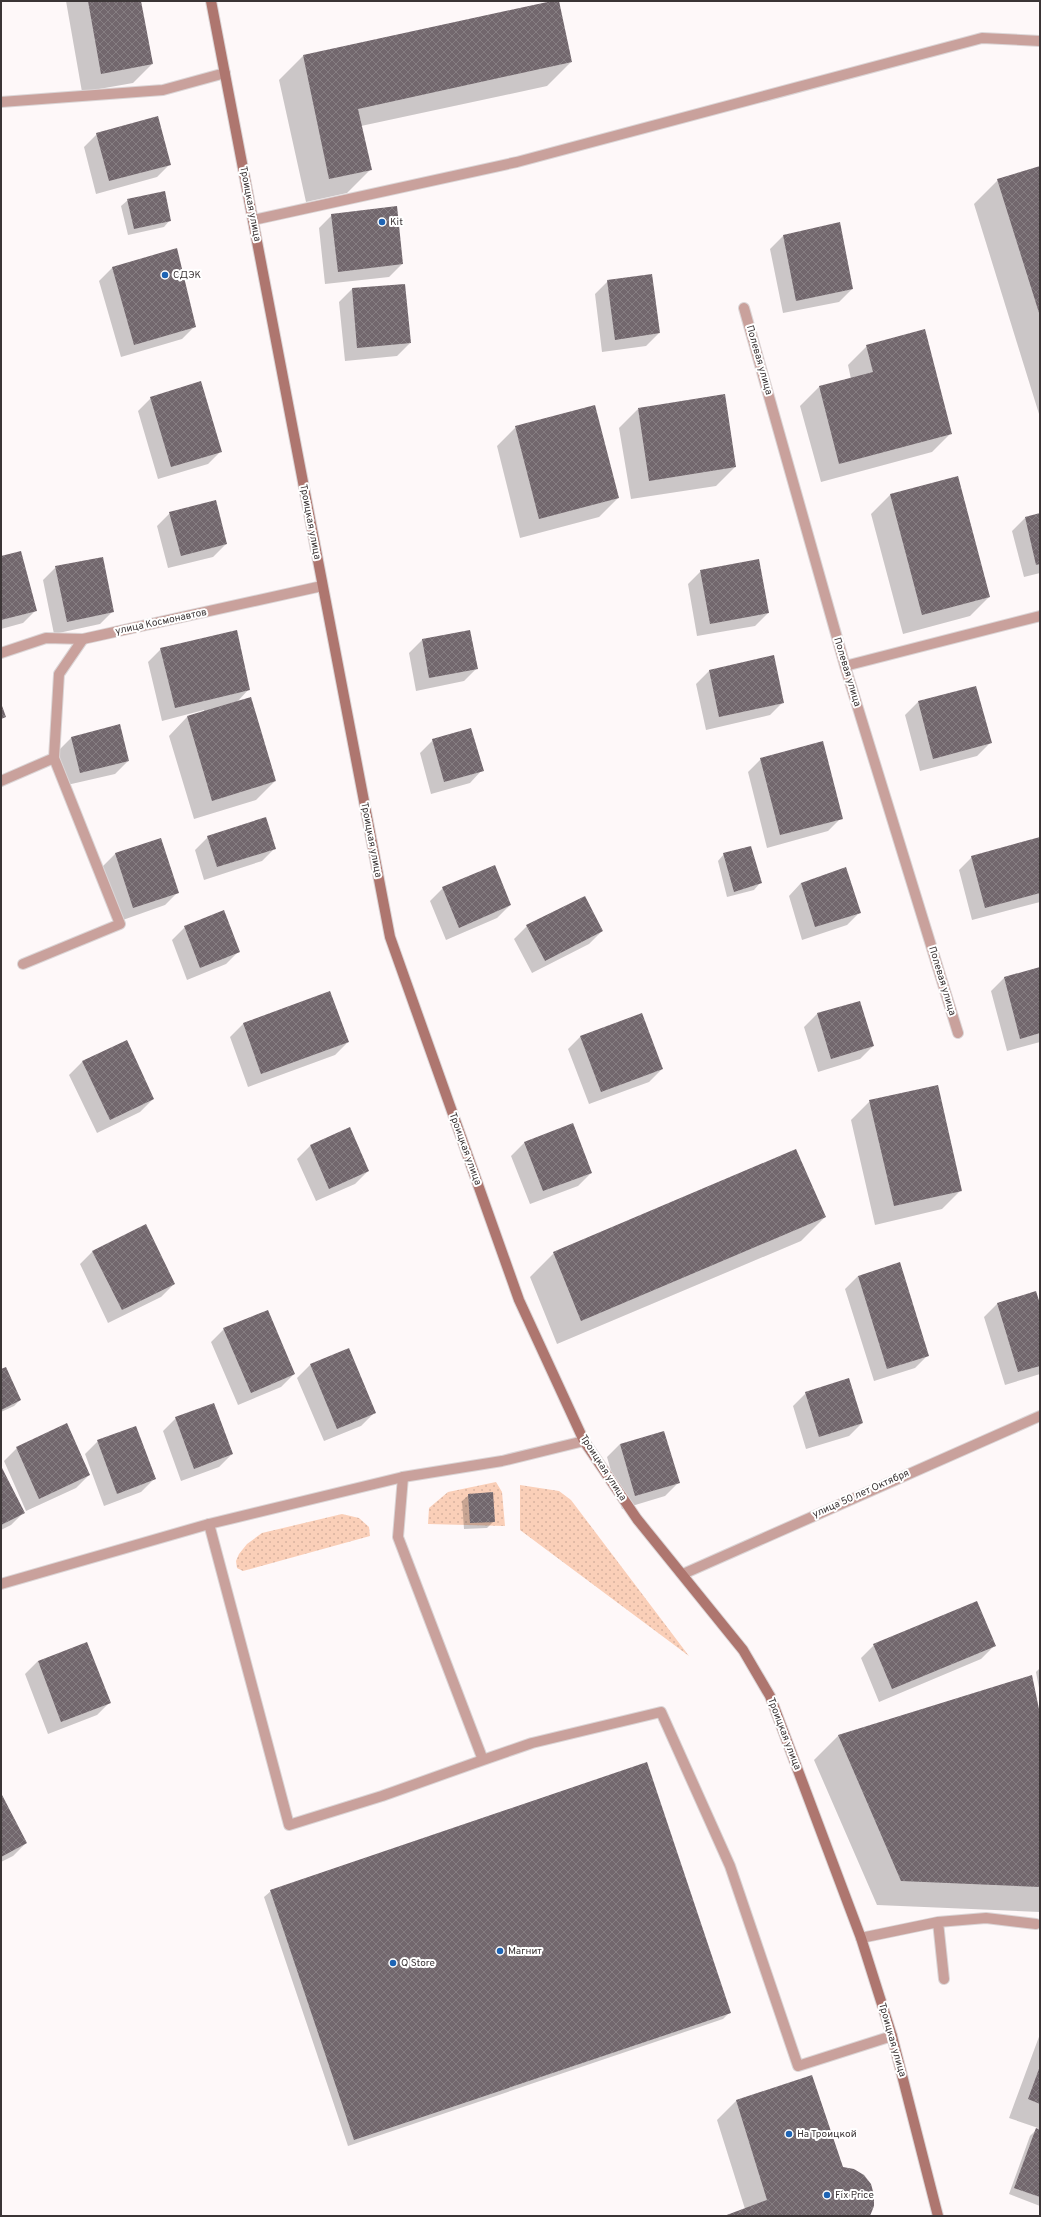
<svg xmlns="http://www.w3.org/2000/svg" width="1041" height="2217" viewBox="0 0 1041 2217" font-family="Overpass,sans-serif">
  <defs>
    <pattern id="grass-dots" width="8" height="8" patternUnits="userSpaceOnUse"><rect width="8" height="8" fill="#facfb8"/><path d="M2 2h.1M6 6h.1" fill="none" stroke="#d7b29f" stroke-width="1.8" stroke-linecap="round"/></pattern>
    <pattern id="building-cross-hatch" width="8" height="8" patternUnits="userSpaceOnUse"><rect width="8" height="8" fill="#72676d"/><path d="M0 0l8 8M0 8l8-8" fill="none" stroke="#867e82"/></pattern>
  </defs>
  <rect width="100%" height="100%" fill="#fef8f9"/>
  <!-- grass -->
  <path fill="url(#grass-dots)" d="M496,1482l6,10 3,34 -77,-2 1,-16 19,-16z
    M520,1485l39,6 12,9 118,156 -169,-126z
    M342,1514l17,4 10,9 1,9 -127,35 -6,-3 -1,-7 3,-7 8,-10 15,-11z"/>
  <!-- shadow -->
  <path fill="#0003" d="M66,1h74l12,63 -19,19 -51,9z
    M558,1l13,61 -24,24 -186,40 10,43 -24,24 -41,9 -27,-122 24,-24z
    M97,134l73,30 -13,13 -61,17 -12,-47z
    M1040,167v247h-1l-65,-210 24,-24z
    M128,200l42,20 -6,7 -36,8 -7,-29z
    M332,215l70,49 -13,13 -64,7 -6,-56z
    M783,236l69,53 -13,13 -56,11 -13,-64z
    M112,268l83,58 -13,13 -61,18 -22,-76z
    M608,281l51,52 -13,13 -44,6 -7,-58z
    M404,285l6,58 -13,13 -52,5 -6,-59 13,-13z
    M867,346l84,87 -19,19 -111,30 -21,-76 19,-19 32,-8 -3,-14z
    M151,398l70,53 -13,13 -50,15 -20,-68z
    M638,409l97,58 -19,19 -85,13 -12,-71z
    M516,427l102,71 -19,19 -79,21 -23,-92z
    M958,477l31,120 -19,19 -67,18 -32,-120 19,-19z
    M170,513l56,31 -13,13 -45,11 -11,-42z
    M1040,515v58l-16,4 -12,-46 13,-13z
    M1,557l35,53 -13,13 -22,6z
    M56,567l57,44 -13,13 -46,10 -11,-54z
    M701,571l67,42 -13,13 -58,10 -9,-52z
    M470,631l7,37 -13,13 -48,10 -7,-38 13,-13z
    M161,649l88,40 -12,13 38,79 -19,19 -62,19 -25,-83 18,-19 17,-5v-2l-42,11 -14,-59z
    M773,657l10,45 -13,13 -64,15 -10,-46 13,-13z
    M976,687l14,56 -13,13 -57,15 -15,-56 13,-13z
    M71,738l57,23 -13,13 -48,11 -9,-34z
    M433,740l49,30 -12,13 -39,11 -11,-41z
    M761,759l80,59 -13,13 -61,17 -19,-76z
    M208,837l67,11 -13,13 -58,19 -9,-30z
    M1040,838v64l-68,18 -13,-50 13,-13z
    M160,839l18,53 -13,13 -45,16 -18,-54 13,-13z
    M724,854l36,29 -6,7 -27,7 -9,-36z
    M801,883l59,29 -13,13 -45,15 -13,-44z
    M443,888l67,17 -13,13 -51,22 -16,-39z
    M527,926l75,5 -13,13 -57,29 -18,-34z
    M185,927l54,24 -13,13 -39,16 -15,-40z
    M1040,968v74l-33,9 -16,-60 13,-13z
    M330,992l18,50 -13,13 -87,32 -18,-50 13,-13z
    M860,1002l13,44 -13,13 -42,13 -14,-45 13,-13z
    M581,1036l81,33 -13,13 -60,22 -21,-55z
    M126,1042l27,57 -13,13 -43,21 -28,-58 13,-13z
    M870,1101l91,89 -19,19 -67,16 -24,-105z
    M524,1143l67,30 -13,13 -48,18 -19,-48z
    M310,1146l58,25 -13,13 -39,17 -19,-42z
    M825,1217l-24,24 -244,103 -27,-67 24,-24z
    M93,1251l81,33 -13,13 -53,26 -28,-59z
    M858,1276l70,79 -13,13 -41,13 -29,-92z
    M997,1304l43,4v66l-35,11 -21,-68z
    M224,1329l70,45 -13,13 -43,18 -27,-63z
    M310,1365l64,48 -13,13 -37,15 -27,-63z
    M1,1370l19,30 -6,6 -13,6z
    M806,1393l56,30 -13,13 -43,13 -13,-43z
    M176,1418l56,36 -13,13 -38,14 -18,-50z
    M98,1441l56,38 -13,13 -37,14 -19,-52z
    M620,1444l58,39 -13,13 -43,13 -15,-52z
    M17,1448l72,27 -13,13 -50,23 -22,-50z
    M1,1468l23,44 -13,13 -10,5z
    M469,1495l25,26 -7,7 -23,1 -2,-28z
    M874,1645l120,1 -13,13 -102,43 -18,-44z
    M38,1661l72,41 -13,13 -49,19 -23,-60z
    M1040,1668v25l-4,-21z
    M1031,1676l9,43v193l-163,-7 -63,-145 24,-24z
    M1,1795l25,48 -13,13 -12,6z
    M271,1891l459,121 -7,7 -375,127 -84,-249z
    M1040,2034v172l-31,-12 21,-58 8,-8 -29,-10z
    M811,2076l32,92 26,48h-142l18,-7 -28,-89 19,-19z"/>
  <!-- building -->
  <path fill="url(#building-cross-hatch)" d="M88,1h53l12,63 -52,10z
    M552,1h7l13,61 -214,47 14,61 -43,9 -26,-124z
    M158,116l13,49 -62,16 -13,-48z
    M1040,166v150l-43,-137z
    M165,191l6,30 -37,8 -7,-30z
    M397,206l6,58 -65,8 -7,-58z
    M840,222l13,67 -57,12 -13,-66z
    M177,248l19,79 -62,18 -22,-78z
    M652,274l8,59 -45,7 -8,-60z
    M405,284l6,59 -54,5 -5,-60z
    M925,329l27,105 -113,30 -20,-78 54,-14 -7,-27z
    M201,381l21,71 -51,15 -21,-70z
    M725,394l11,73 -87,14 -11,-73z
    M595,405l24,93 -80,21 -24,-93z
    M958,476l32,121 -68,18 -32,-121z
    M216,500l11,44 -46,12 -12,-44z
    M1040,513v51l-4,1 -11,-48z
    M21,551l16,60 -36,9v-64z
    M103,557l11,55 -47,10 -12,-56z
    M759,559l10,54 -59,11 -10,-54z
    M237,630l13,60 -75,18 -15,-60z
    M470,630l8,39 -49,9 -7,-39z
    M774,655l10,48 -65,14 -10,-47z
    M976,686l16,57 -59,16 -15,-58z
    M251,697l25,84 -64,20 -25,-85z
    M1,703l5,14 -5,2z
    M120,724l9,37 -49,12 -9,-36z
    M471,728l13,43 -40,11 -12,-43z
    M823,741l20,78 -63,16 -20,-77z
    M266,817l10,32 -59,18 -10,-31z
    M1040,837v56l-55,15 -14,-52z
    M161,838l18,55 -46,15 -18,-55z
    M751,846l11,37 -28,9 -11,-39z
    M495,865l16,40 -52,23 -17,-41z
    M846,867l15,46 -46,14 -14,-44z
    M585,896l18,35 -58,30 -19,-36z
    M224,910l16,42 -40,16 -16,-42z
    M1040,967v66l-20,6 -16,-62z
    M330,991l19,51 -88,32 -18,-51z
    M860,1001l14,45 -43,13 -14,-46z
    M642,1013l21,56 -62,23 -21,-56z
    M127,1040l27,59 -44,21 -28,-59z
    M938,1085l24,106 -68,15 -25,-106z
    M573,1123l19,50 -49,18 -19,-49z
    M350,1127l19,44 -40,18 -19,-44z
    M796,1149l30,68 -245,104 -28,-69z
    M146,1224l29,60 -53,26 -30,-59z
    M900,1262l29,94 -42,13 -29,-93z
    M1036,1291l4,13v62l-22,6 -21,-69z
    M268,1310l27,64 -44,19 -28,-65z
    M349,1348l27,65 -39,16 -27,-65z
    M6,1367l15,33 -20,10v-41z
    M849,1378l14,45 -44,14 -14,-45z
    M214,1403l19,51 -39,15 -19,-52z
    M67,1423l23,52 -51,24 -23,-52z
    M136,1426l20,53 -39,15 -20,-54z
    M664,1431l16,52 -45,13 -15,-52z
    M1,1466l24,47 -24,12z
    M493,1492l2,30 -25,1 -2,-29z
    M977,1601l19,45 -104,43 -19,-45z
    M87,1642l24,61 -50,19 -23,-61z
    M1032,1675l8,39v173l-139,-6 -63,-146z
    M647,1762l84,251 -377,127 -84,-250z
    M1,1793l26,50 -26,14z
    M1040,2066v38l-12,-5z
    M812,2075l31,92 11,2 10,6 7,9 3,11v11l-4,10h-146l43,-16 -31,-100z
    M1036,2128l4,2v67l-26,-9z"/>
  <g fill="none" stroke-linecap="round" stroke-linejoin="round">
    <defs>
      <path id="lane" d="M1,102l162,-12 62,-17
        M253,220l264,-58 465,-124 58,3
        M1,781l53,-23 5,-84 24,-35
        M23,964l97,-40 -66,-166
        M403,1477l-5,60 85,223 49,-17 129,-31 69,154 68,200 94,-30
        M209,1524l80,301 93,-29 101,-36
        M938,1922l6,57
        M861,1938l77,-16 48,-4 50,6"/>
      <path id="street" d="M744,308l101,358 113,367
        M1,653l45,-15 37,1 239,-53
        M845,666l195,-50
        M683,1574l357,-158
        M1,1584l208,-60 194,-47 99,-16 82,-20"/>
      <path id="secondary" d="M211,1l179,936 129,363 65,141 53,78 106,131 27,46 91,242 31,98 46,180"/>
    </defs>
    <!-- lane casing -->
    <use href="#lane" stroke="#dbd5d6" stroke-width="12"/>
    <!-- street casing -->
    <use href="#street" stroke="#dbd5d6" stroke-width="12"/>
    <!-- secondary casing -->
    <use href="#secondary" stroke="#dbd5d6" stroke-width="12"/>
    <!-- lane -->
    <use href="#lane" stroke="#c9a19c" stroke-width="10"/>
    <!-- street -->
    <use href="#street" stroke="#c9a19c" stroke-width="10"/>
    <!-- secondary -->
    <use href="#secondary" stroke="#ae766f" stroke-width="10"/>
  </g>
  <!-- markers -->
  <g fill="#1e64b4" stroke="#fff" stroke-width="1.5">
    <circle cx="382" cy="222" r="4"/>
    <circle cx="165" cy="275" r="4"/>
    <circle cx="500" cy="1951" r="4"/>
    <circle cx="393" cy="1963" r="4"/>
    <circle cx="789" cy="2134" r="4"/>
    <circle cx="827" cy="2195" r="4"/>
  </g>
  <g text-anchor="middle" dominant-baseline="central" stroke-width="4" stroke-linejoin="round" paint-order="stroke">
    <!-- street labels -->
    <g font-size="10" fill="#3b3536" stroke="#fff">
      <text transform="translate(250 204) rotate(79)">Троицкая улица</text>
      <text transform="translate(759 360) rotate(74)">Полевая улица</text>
      <text transform="translate(310 522) rotate(79)">Троицкая улица</text>
      <text transform="translate(161 622) rotate(-12)">улица Космонавтов</text>
      <text transform="translate(847 672) rotate(73)">Полевая улица</text>
      <text transform="translate(371 840) rotate(79)">Троицкая улица</text>
      <text transform="translate(942 981) rotate(73)">Полевая улица</text>
      <text transform="translate(465 1149) rotate(70)">Троицкая улица</text>
      <text transform="translate(603 1468) rotate(57)">Троицкая улица</text>
      <text transform="translate(861 1494) rotate(-24)">улица 50 лет Октября</text>
      <text transform="translate(784 1734) rotate(69)">Троицкая улица</text>
      <text transform="translate(892 2040) rotate(74)">Троицкая улица</text>
    </g>
    <!-- poi labels -->
    <g font-size="10" fill="#3b3536" stroke="#fff" text-anchor="start">
      <text x="390" y="222">Kit</text>
      <text x="173" y="275">СДЭК</text>
      <text x="508" y="1951">Магнит</text>
      <text x="401" y="1963">Q Store</text>
      <text x="797" y="2134">На Троицкой</text>
      <text x="835" y="2195">Fix Price</text>
    </g>
  </g>
  <!-- border -->
  <rect width="1041" height="2217" fill="none" stroke="#3b3536" stroke-width="4"/>
</svg>
